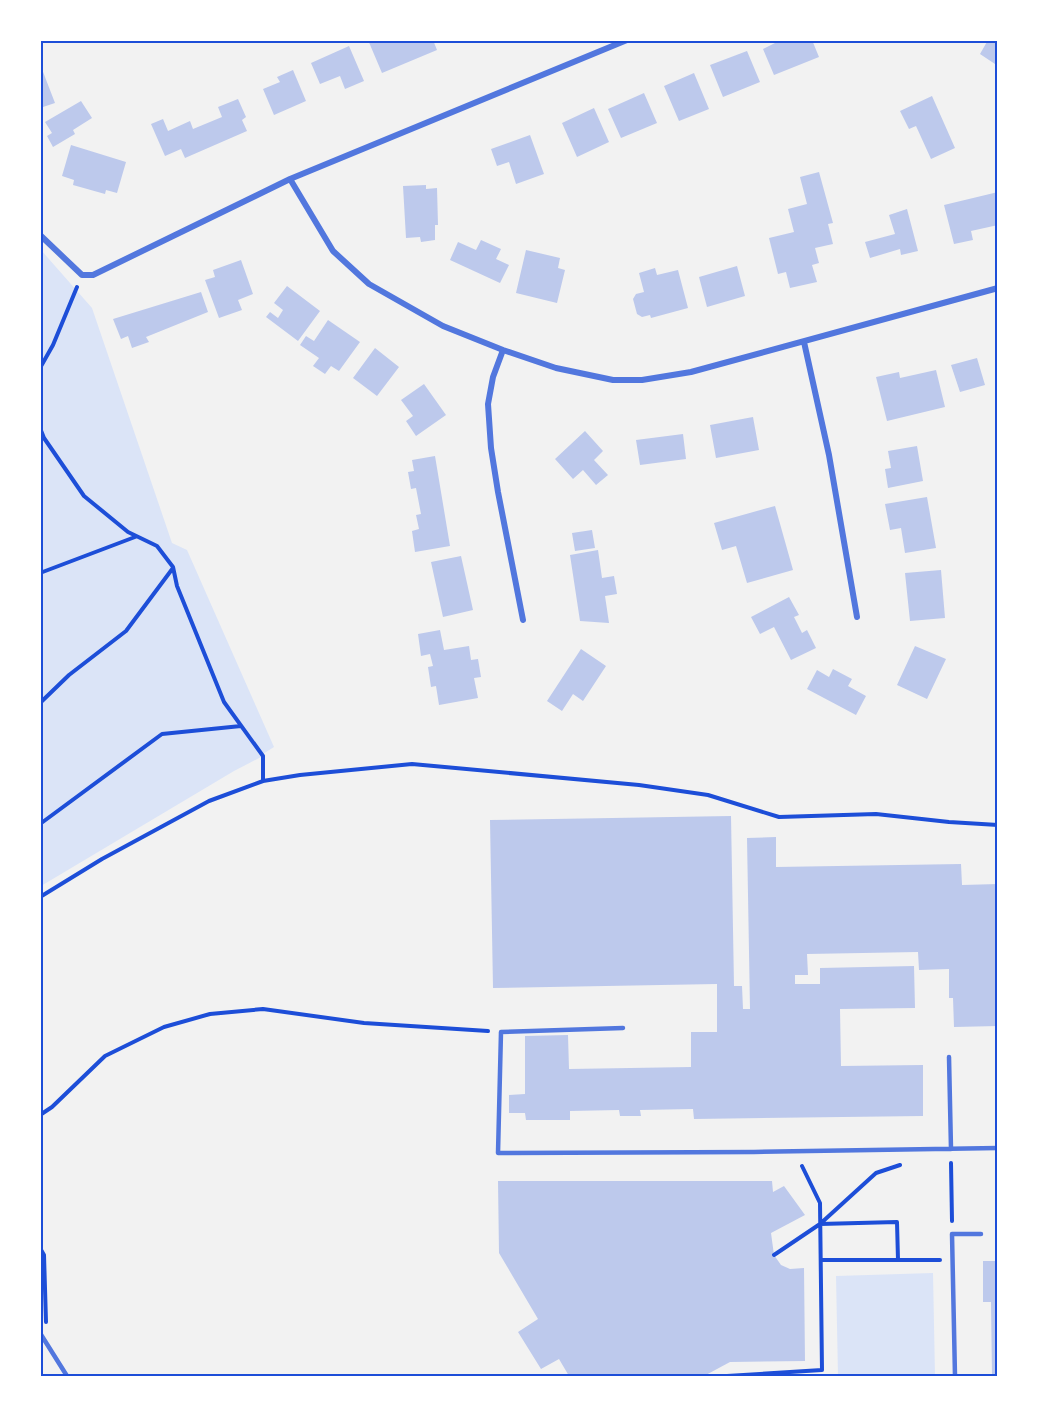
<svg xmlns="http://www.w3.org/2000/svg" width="1038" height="1417" viewBox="0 0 1038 1417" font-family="Roboto,sans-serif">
  <rect width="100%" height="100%" fill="#f2f2f2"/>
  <!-- green -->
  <path fill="#dbe4f7" d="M41,250l51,58 80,235 15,7 87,197 -11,7v2l-29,15 -193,115z
    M933,1273l2,103h-97l-2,-100z"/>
  <!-- building -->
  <path fill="#bdc9ec" d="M368,40h65l4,10 -55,23z
    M781,40h31l7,17 -45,18 -11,-26z
    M988,40h10v26l-18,-12z
    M349,46l15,35 -19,8 -5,-13 -20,8 -9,-21z
    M747,51l13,31 -37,15 -13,-32z
    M40,64l15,39 -15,5z
    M293,70l13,31 -32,14 -11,-26 17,-7 -3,-5z
    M694,73l15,36 -30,12 -15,-35z
    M644,93l13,30 -36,15 -13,-29z
    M932,96l23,52 -24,11 -15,-33 -7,3 -9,-18z
    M238,99l8,18 -4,3 5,11 -62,27 -4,-9 -16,7 -14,-32 12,-5 5,12 22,-10 3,8 29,-12 -4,-10z
    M81,101l11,17 -19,12 2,4 -22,13 -6,-11 5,-3 -7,-11z
    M594,108l15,34 -32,15 -15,-34z
    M530,135l14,39 -28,10 -7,-22 -12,4 -6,-17z
    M71,145l55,17 -9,31 -11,-3 -1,4 -32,-9 1,-5 -12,-4z
    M819,172l14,51 -5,1 5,20 -18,4 4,15 -7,2 5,17 -27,6 -4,-16 -8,2 -9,-36 25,-6 -6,-23 19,-5 -7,-27z
    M426,185v4l11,-1 1,37h-3v15l-14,2 -1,-5 -14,1 -3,-52z
    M998,192v33l-27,6 2,9 -19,4 -10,-39z
    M907,209l11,42 -17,4 -1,-6 -30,9 -5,-16 30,-8 -6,-19z
    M481,240l20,9 -5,10 13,6 -9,18 -50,-23 8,-18 18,8z
    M526,250l34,8 -2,10 7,2 -8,33 -41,-10z
    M241,260l12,34 -15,6 4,10 -23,8 -14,-38 10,-3 -2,-7z
    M737,266l8,30 -38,11 -8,-30z
    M655,268l2,7 21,-5 10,38 -37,10 -1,-3 -8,2 -5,-3 -4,-15 3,-5 8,-2 -5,-19z
    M287,286l33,25 -22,30 -32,-24 4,-5 8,6 5,-8 -9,-7z
    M201,292l7,20 -62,25 3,5 -17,6 -4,-12 -7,3 -8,-20z
    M328,320l32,22 -21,29 -8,-5 -6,8 -12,-8 6,-8 -19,-13 6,-9 8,5z
    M375,348l24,19 -22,29 -24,-18z
    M977,358l8,27 -25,7 -9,-27z
    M936,370l9,37 -58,14 -11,-44 23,-5 1,6z
    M424,384l22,31 -30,21 -10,-15 7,-5 -12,-16z
    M753,417l6,33 -43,8 -6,-33z
    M585,431l18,20 -9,9 14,15 -12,10 -13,-15 -10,9 -18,-20z
    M683,434l3,25 -46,6 -4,-25z
    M917,446l6,35 -35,7 -3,-19 6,-1 -3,-17z
    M435,456l15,90 -35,6 -3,-21 7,-2 -3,-14 5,-1 -5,-26 -5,1 -3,-17 6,-1 -2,-11z
    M927,497l9,51 -31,5 -4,-25 -11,2 -5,-26z
    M775,506l18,64 -46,13 -11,-37 -14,4 -8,-27z
    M592,530l3,18 -20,3 -3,-18z
    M598,550l4,28 12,-2 3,18 -12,2 4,27 -29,-2 -10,-66z
    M461,556l12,54 -30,7 -12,-55z
    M941,570l4,48 -35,3 -5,-48z
    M789,597l10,18 -5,2 8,16 5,-3 9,18 -25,12 -17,-33 -14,7 -9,-17z
    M440,630l4,20 25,-4 2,14 7,-1 3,18 -7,1 4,20 -39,7 -3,-19 -5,1 -3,-20 5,-1 -3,-12 -9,2 -3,-22z
    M915,646l31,13 -19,40 -30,-14z
    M581,649l25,17 -23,35 -10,-7 -11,17 -15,-10z
    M833,669l19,10 -4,7 18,10 -10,19 -49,-26 10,-19 12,7z
    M731,816l3,170h8l1,23h7l-3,-171 29,-1v30l185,-3 1,21 36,-1v142l-44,1 -1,-29h-4v-29l-30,1 -1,-18 -111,2 1,21h-13v9h25v-16l94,-2 1,42 -75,1 1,57 82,-1v51l-229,3 -1,-10 -53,1 1,6h-21l-1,-6 -49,1v9h-44l-1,-7h-16v-18l16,-1v-58l43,-1 1,34 122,-2v-35h26v-48l-224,4 -3,-168z
    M498,1181h274l1,11 11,-6 21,29 -34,18 3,22 7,10 9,4 14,-1 1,93 -75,1 -26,14h-135l-10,-17 -18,10 -23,-37 20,-13 -39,-66z
    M983,1261h15v115h-6l-1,-74h-8z"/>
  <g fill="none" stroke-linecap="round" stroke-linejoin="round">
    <!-- path -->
    <path stroke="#1d4ed8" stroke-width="4" d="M40,368l13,-23 24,-58
      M40,428l4,10 40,58 44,36 29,14 16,21 4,19 47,116 39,54v25l37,-6 112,-11 227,21 69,10 71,22 97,-3 73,8 49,3
      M40,573l95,-36
      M40,703l29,-28 57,-44 47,-63
      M40,824l122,-90 79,-8
      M40,897l62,-38 107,-58 54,-20
      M40,1115l12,-8 53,-51 59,-29 46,-13 53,-5 101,14 124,8
      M951,1163l1,58
      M820,1224l77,-2 1,38
      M40,1248l4,7 2,67
      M774,1255l46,-31 56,-51 24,-8
      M821,1260h119
      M727,1376l95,-6 -2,-167 -18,-37"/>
    <!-- service -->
    <path stroke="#5277de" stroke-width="4.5" d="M623,1028l-122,4 -3,121 256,-1 244,-4
      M949,1057l2,92
      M40,1333l27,43
      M955,1376l-3,-142h29"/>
    <!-- minor -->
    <path stroke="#5277de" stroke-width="6" d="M290,179l43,72 36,33 74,42 60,24 53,18 57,12h29l49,-8 307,-84
      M40,235l42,40h11l197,-96 337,-139
      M804,342l25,113 28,162
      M503,350l-10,27 -5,27 3,44 7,44 25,128"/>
  </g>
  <!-- border -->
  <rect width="1038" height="1417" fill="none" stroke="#ffffff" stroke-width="84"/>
  <rect x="42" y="42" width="954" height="1333" fill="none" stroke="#1d4ed8" stroke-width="2"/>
</svg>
